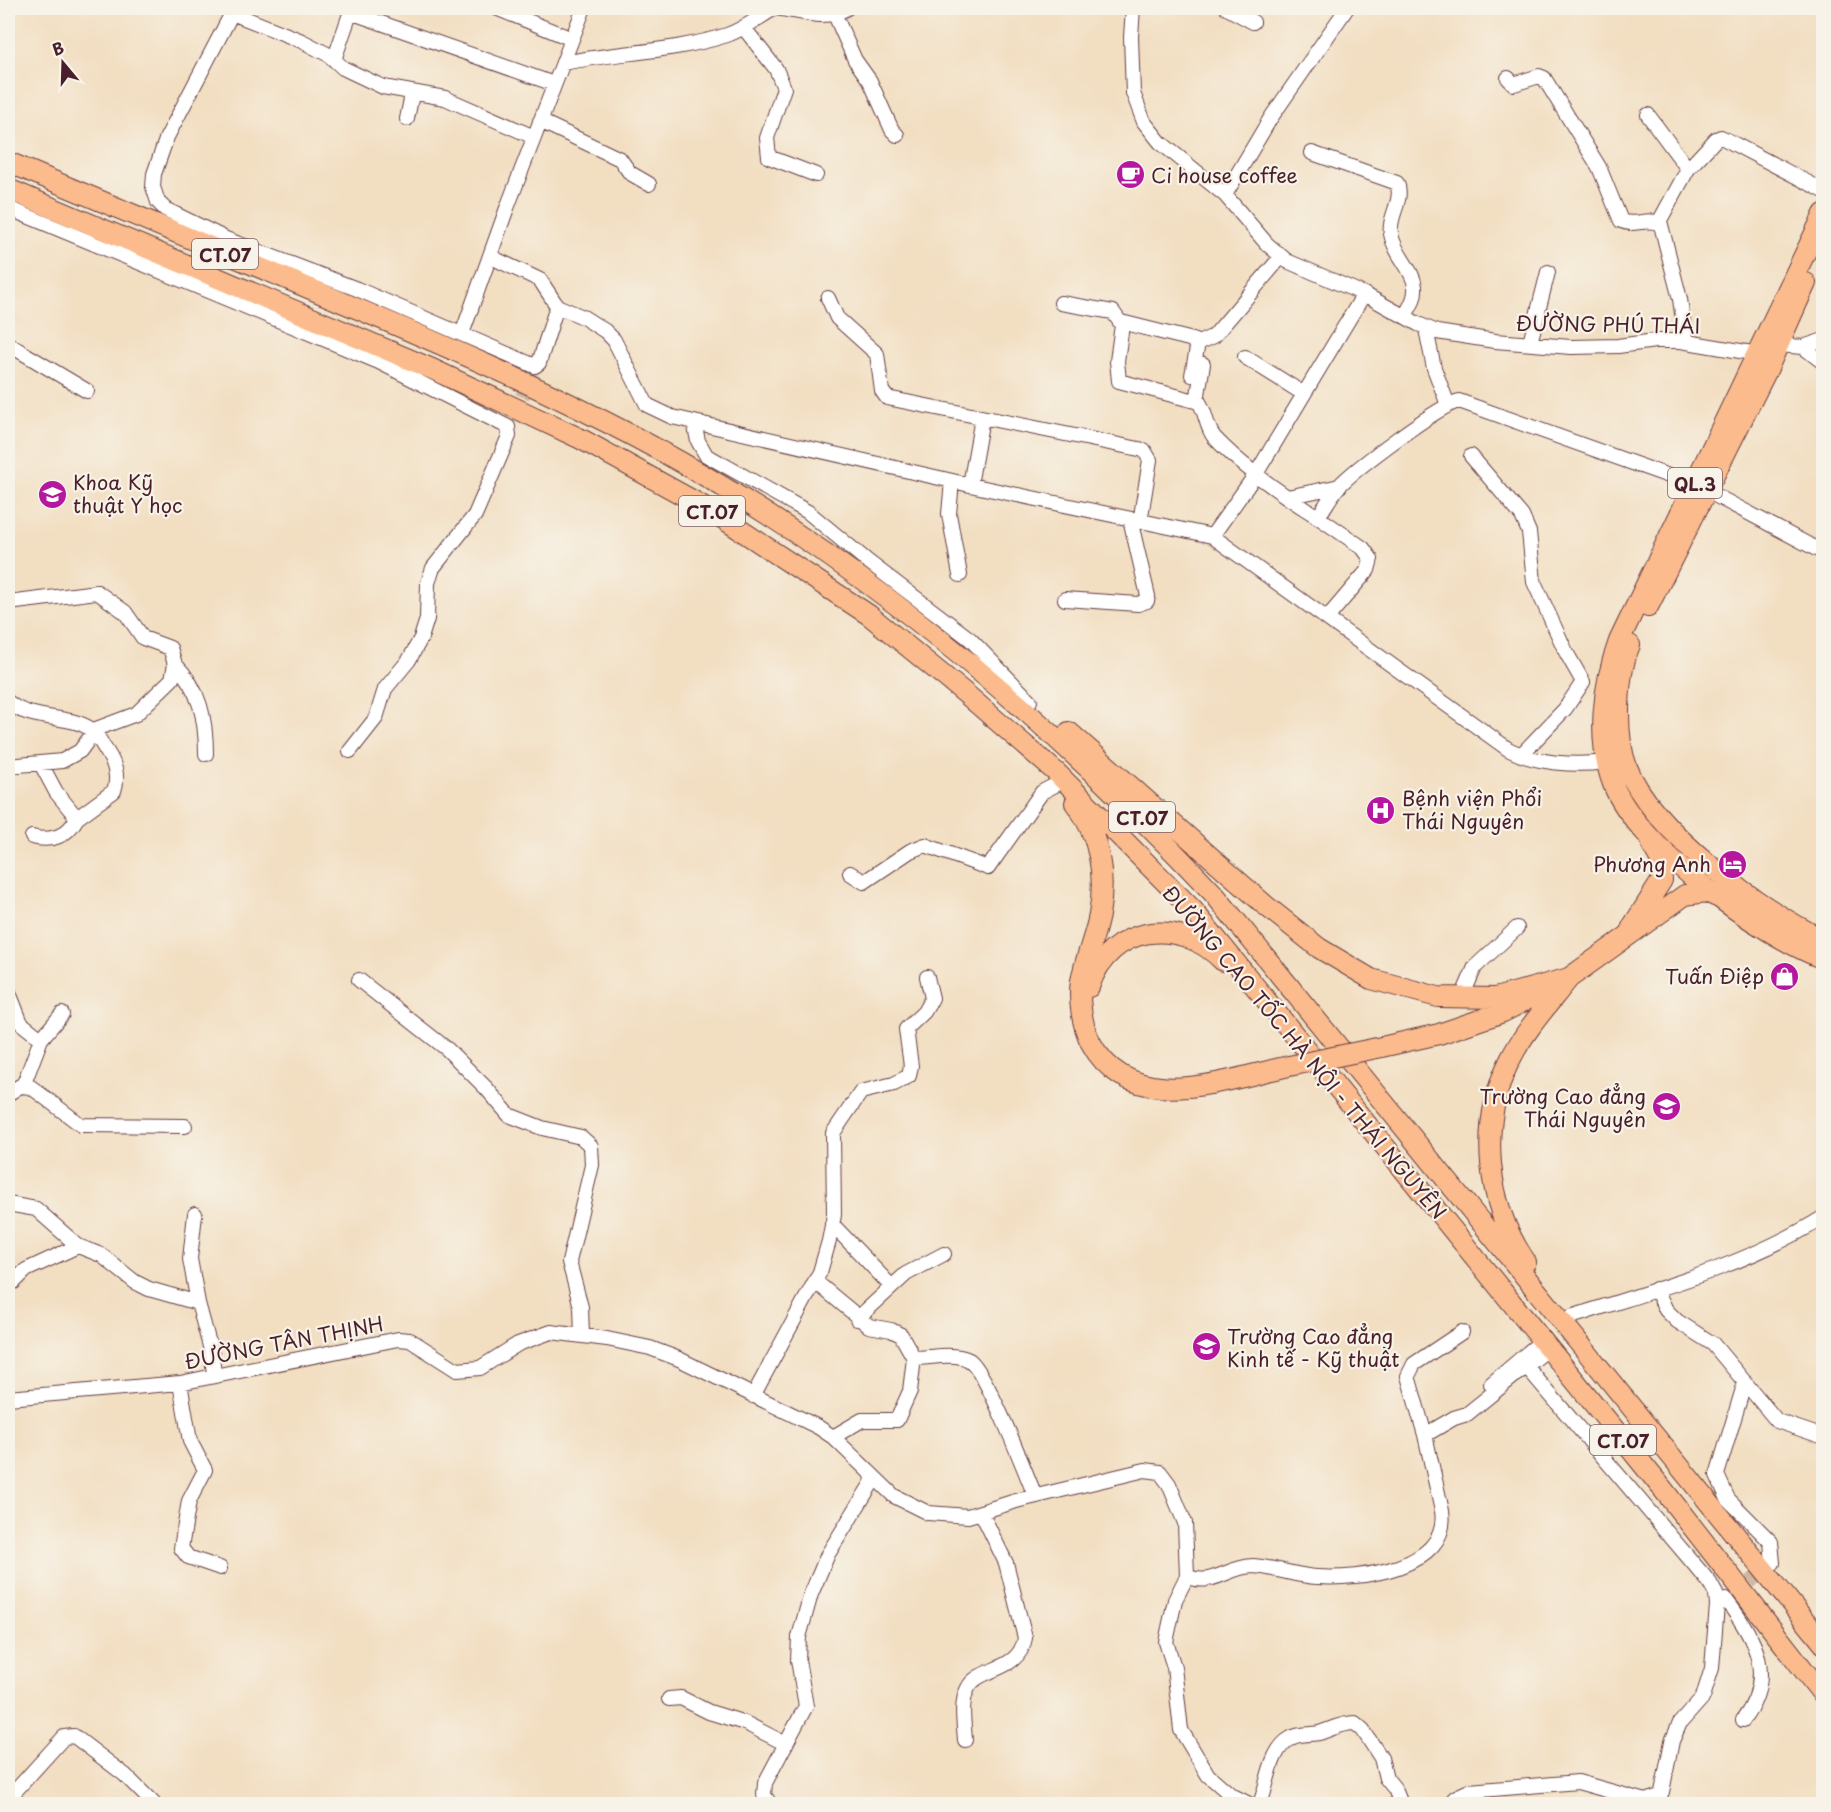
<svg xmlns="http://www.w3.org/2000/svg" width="1831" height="1812" viewBox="0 0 1831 1812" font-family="'Playpen Sans',sans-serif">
  <rect width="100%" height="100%" fill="#f7f3e8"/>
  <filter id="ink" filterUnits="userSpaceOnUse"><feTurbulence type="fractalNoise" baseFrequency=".0167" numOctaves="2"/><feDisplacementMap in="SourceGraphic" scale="12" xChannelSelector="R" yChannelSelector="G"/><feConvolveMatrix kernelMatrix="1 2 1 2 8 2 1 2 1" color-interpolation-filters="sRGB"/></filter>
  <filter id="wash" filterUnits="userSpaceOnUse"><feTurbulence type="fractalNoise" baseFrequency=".008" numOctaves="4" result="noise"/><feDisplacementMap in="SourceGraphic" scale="24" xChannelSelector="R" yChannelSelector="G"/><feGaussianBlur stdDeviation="1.35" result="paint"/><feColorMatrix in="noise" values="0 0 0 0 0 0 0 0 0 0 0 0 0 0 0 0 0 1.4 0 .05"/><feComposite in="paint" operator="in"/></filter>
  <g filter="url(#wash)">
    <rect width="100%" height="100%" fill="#f2dec1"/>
  </g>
  <g filter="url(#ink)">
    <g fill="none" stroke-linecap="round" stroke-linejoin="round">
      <!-- minor-tunnel -->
      <path stroke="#d0b8a3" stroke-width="14" stroke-dasharray="14 7" stroke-linecap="butt" d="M514,416l18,-43
        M1544,1352l32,-29
        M1734,1596l37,-32"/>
      <defs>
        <path id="minor" d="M230,8l2,5 70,28 27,14 14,13 40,19 62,11 89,39
          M496,8l76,31
          M1133,8l-2,29 2,56 11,29 16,20 65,53 42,49 20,17 77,33 54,30 19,8 58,9 76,6 47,-1 37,-5h26l77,13
          M1227,8l26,14
          M350,12l204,72
          M232,13l-65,124 -13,37 -1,13 5,15 7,7 61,30 131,50 178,77 4,-3 18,-57
          M835,15l20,45 15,21 22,49 5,5
          M744,28l32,41 8,19 -17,50 2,19 47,18
          M334,60l18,-52
          M563,63c54,-11 112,-11 164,-28 18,-6 32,-18 48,-27 27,3 48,14 72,0
          M1508,78l6,6 25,-8 5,2 55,89 22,54c13,6 30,-5 40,4l19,74 6,42
          M1648,115l40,54 -29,53
          M407,119l5,-25
          M540,121l80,38 10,14 19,11
          M1312,153l85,30c7,18 -9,33 -6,51 6,32 42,45 13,82
          M1688,169l28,-30 5,-2 103,54
          M1225,195l45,-76 77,-111
          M8,208l371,154 129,65 1,9 -34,79 -42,53 -5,15 -1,36 -6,19 -12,22 -24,29 -9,29 -26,33
          M491,257l49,23 17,26 26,11 22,14 9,9 33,65 25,12 22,5 276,63 242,51 296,213c28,15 67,17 98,13
          M828,298l9,20 40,36 5,37 5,7 257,52 6,10 -10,62
          M1061,303l52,9 9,13 -5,36 2,20 80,21c7,10 7,25 15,35 29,31 67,57 104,80 7,-10 13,-22 21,-31 16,-17 99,-80 120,-85l235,84
          M1121,322l72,18 4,8 -5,27
          M1426,329l8,39 14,37
          M462,334l45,-126 77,-200
          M1530,343l18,-71
          M8,344l79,47
          M1196,344l18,-8 67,-79
          M1778,345l25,2 21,-7
          M1803,347l21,16
          M1245,357l59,37
          M1197,401l6,-37
          M694,422l4,19 8,14 102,57 58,48 104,79 60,62
          M1471,456l51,60 7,16 5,50 32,70 17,30 -18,27 -44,46
          M952,481l-3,33 11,61
          M970,485l12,-67
          M1707,491l117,62
          M1287,497l53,-11
          M1318,517l45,31 8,11 -3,11 -40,47
          M1212,536l44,-62 108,-180
          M1065,599l73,5 9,-3 1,-5 -18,-77
          M8,603l89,-11 28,20 18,26 27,10 5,16 -3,15 -36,35 -40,15 -16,22 -18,10 -54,5
          M175,664c25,25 31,55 31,90
          M8,702c23,21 67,11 86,30 5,6 9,14 13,20 8,12 12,25 7,39l-37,27 -21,-26 -15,-28
          M32,837c19,5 35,0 45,-19
          M850,873l14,9 46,-31 15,-6 63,23 54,-76 15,-8
          M359,980l88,69 40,40 22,26 33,13 39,9 10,9 1,19 -23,97 12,45 1,28
          M8,990l13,33 20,16
          M1462,997l13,-30 42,-39
          M23,1086l18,-47 21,-25
          M8,1094l12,-8 11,1 50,38 104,1
          M8,1204l28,5 42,37 23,9 34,27 14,7 49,14 14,51 2,22
          M195,1214l-5,45 8,44
          M832,1224l60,63
          M8,1281l6,1 12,-12 52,-24
          M816,1282l53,44 22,4 10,5 13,23c16,0 41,-6 55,2 16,8 57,113 66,136
          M1656,1289l10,21 11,11 36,23 64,77 47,16
          M1571,1317c86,-28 175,-51 253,-100
          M857,1319l49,-45 38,-20
          M1745,1382l-28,93 11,24 43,43 2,21
          M180,1383l10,58 15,29 -16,31 -8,47 7,9 32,11
          M1491,1384l47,-40
          M753,1396l67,-124 9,-31 5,-26 -1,-82 28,-41 33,-8 15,-8 2,-10 -5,-37 18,-17 8,-14 -5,-21
          M8,1398l172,-15 218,-44 12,1 47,30 23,-2 38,-24 33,-12 56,7 43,9 29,11 139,68 15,10 61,59 34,17 40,3 48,-15 129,-31 15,2 9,12 16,39 2,53c24,12 42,-10 66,-10 21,1 42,10 64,11 41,3 134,-8 125,-66l-17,-76 -17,-59 6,-12 48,-32
          M1425,1435l29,-17 13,-4 77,-62
          M833,1437l29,-17h35l13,-29 4,-33
          M1187,1576l-12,24 -9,42 8,25 7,63 27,45 23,20 18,9
          M1726,1600c30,39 50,76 17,120
          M669,1699l12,-1 28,14 36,11 41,21
          M965,1740c-1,-16 -5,-38 3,-52 11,-22 51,-15 57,-50l-19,-75 -25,-51
          M8,1799l56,-62 10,-1 51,39 29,29
          M770,1804l-6,-9 1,-12 41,-77 -8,-46 1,-23 12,-43 17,-40 47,-76
          M1260,1804c8,-20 10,-55 31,-66 9,-5 19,-3 28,-5 13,-4 23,-10 36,-10l8,7 18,28 5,20 9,11 6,15
          M1449,1804l7,-7 13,-6 109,-9 67,19 14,-5 3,-4 10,-51 8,-18 23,-26 9,-29 5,-63 -1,-11 -6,-11 -190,-224"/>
        <path id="highway" d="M8,162c105,45 211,89 317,133 136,57 273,116 400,193 182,110 343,251 489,406l610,750
          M8,189l424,180 149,70 129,71 159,105 97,79 91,79 136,137 469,578 162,208
          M1824,214l-205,427c-16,44 -23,98 -6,143 24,63 149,152 211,175
          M1648,607l120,-239 38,-85
          M1630,645c-13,30 -15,91 -3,122 25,64 135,144 197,173
          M1069,732l196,173 54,43 52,31 67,18 57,1 74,-20
          M1075,803c25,32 31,73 24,112 -4,22 -14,43 -18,66 -3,18 1,45 10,62 40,74 133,37 198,23
          M1632,927l30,-47 -2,-21 -8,-14
          M1089,987c21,-63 90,-71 134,-26
          M1377,1048l62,-14 64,-22 66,-34 116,-83 21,-3 11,5
          M1526,1262c-40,-58 -48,-138 -16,-202 15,-30 38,-55 59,-82"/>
      </defs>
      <!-- minor casing -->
      <use href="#minor" stroke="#633c42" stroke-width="16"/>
      <!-- highway casing -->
      <use href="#highway" stroke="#633c42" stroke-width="22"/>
      <!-- minor -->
      <use href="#minor" stroke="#fff" stroke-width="14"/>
      <!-- highway -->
      <use href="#highway" stroke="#fbbb8c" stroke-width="20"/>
      <defs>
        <path id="highway-bridge" d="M1289,1066l88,-18"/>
      </defs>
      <!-- highway-bridge casing -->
      <use href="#highway-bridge" stroke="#633c42" stroke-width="22" stroke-linecap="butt"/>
      <!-- highway-bridge -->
      <use href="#highway-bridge" stroke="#fbbb8c" stroke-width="20"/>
    </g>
  </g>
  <!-- icons -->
  <defs>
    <symbol id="cafe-disc" viewBox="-11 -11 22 22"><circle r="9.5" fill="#b5179e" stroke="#f7f3e8"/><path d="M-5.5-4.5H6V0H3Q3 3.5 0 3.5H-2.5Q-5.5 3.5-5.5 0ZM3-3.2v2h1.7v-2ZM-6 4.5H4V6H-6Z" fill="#fff"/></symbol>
    <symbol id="university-disc" viewBox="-11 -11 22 22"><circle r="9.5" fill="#b5179e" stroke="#f7f3e8"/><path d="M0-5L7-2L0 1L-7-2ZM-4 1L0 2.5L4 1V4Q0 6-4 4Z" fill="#fff"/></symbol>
    <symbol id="hospital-disc" viewBox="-11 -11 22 22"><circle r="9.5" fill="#b5179e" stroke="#f7f3e8"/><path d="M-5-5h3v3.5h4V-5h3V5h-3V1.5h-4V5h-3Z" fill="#fff"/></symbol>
    <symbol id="hotel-disc" viewBox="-11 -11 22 22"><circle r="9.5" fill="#b5179e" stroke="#f7f3e8"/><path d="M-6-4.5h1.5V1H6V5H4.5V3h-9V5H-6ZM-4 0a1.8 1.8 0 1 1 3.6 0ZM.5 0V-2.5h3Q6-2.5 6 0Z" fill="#fff"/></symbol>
    <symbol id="shop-disc" viewBox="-11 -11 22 22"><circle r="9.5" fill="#b5179e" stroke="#f7f3e8"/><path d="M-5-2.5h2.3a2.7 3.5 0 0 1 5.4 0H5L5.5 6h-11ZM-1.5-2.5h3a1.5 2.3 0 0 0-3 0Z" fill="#fff"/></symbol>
  </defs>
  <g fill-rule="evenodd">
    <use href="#cafe-disc" x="1114" y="158" width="33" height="33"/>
    <use href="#university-disc" x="36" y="478" width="33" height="33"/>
    <use href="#hospital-disc" x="1364" y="794" width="33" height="33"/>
    <use href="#hotel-disc" x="1716" y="848" width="33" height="33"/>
    <use href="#shop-disc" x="1768" y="960" width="33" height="33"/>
    <use href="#university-disc" x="1650" y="1090" width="33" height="33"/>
    <use href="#university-disc" x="1190" y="1330" width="33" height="33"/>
  </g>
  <g text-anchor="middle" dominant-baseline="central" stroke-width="4.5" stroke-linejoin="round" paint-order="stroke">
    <!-- shield labels -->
    <g fill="#f7f3e8" stroke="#7e5f64" stroke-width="1.5">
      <rect x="192" y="239" width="66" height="30" rx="4.5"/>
      <rect x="1668" y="468" width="54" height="30" rx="4.5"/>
      <rect x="679" y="496" width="66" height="30" rx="4.5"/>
      <rect x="1109" y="802" width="66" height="30" rx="4.5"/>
      <rect x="1590" y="1425" width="66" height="30" rx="4.5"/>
    </g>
    <g font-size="18" font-weight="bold" fill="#4a1f2b">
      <text x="225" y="254">CT.07</text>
      <text x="1695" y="483">QL.3</text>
      <text x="712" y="511">CT.07</text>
      <text x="1142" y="817">CT.07</text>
      <text x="1623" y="1440">CT.07</text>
    </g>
    <!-- poi labels -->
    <g font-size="20" fill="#4a1f2b" stroke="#f7f3e8" text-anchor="start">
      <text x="1151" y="175">Ci house coffee</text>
      <text x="73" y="482">Khoa Kỹ<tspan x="73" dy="23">thuật Y học</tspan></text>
      <text x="1402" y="798">Bệnh viện Phổi<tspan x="1402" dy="23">Thái Nguyên</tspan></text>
      <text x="1711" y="864" text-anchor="end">Phương Anh</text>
      <text x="1764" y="976" text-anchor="end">Tuấn Điệp</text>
      <text x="1646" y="1096" text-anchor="end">Trường Cao đẳng<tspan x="1646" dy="23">Thái Nguyên</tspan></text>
      <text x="1227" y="1336">Trường Cao đẳng<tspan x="1227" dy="23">Kinh tế - Kỹ thuật</tspan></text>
    </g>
    <!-- street labels -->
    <g font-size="20" fill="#4a1f2b" stroke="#f7f3e8">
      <text transform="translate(1608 324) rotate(1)">ĐƯỜNG PHÚ THÁI</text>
      <text transform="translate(1305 1052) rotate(50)">ĐƯỜNG CAO TỐC HÀ NỘI - THÁI NGUYÊN</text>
      <text transform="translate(284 1342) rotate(-11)">ĐƯỜNG TÂN THỊNH</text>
    </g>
  </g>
  <!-- margin -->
  <rect width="1831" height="1812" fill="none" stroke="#f7f3e8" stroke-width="30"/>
  <!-- north arrow -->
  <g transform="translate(63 63) rotate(341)" stroke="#f7f3e8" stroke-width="4.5" paint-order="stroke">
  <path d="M0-4.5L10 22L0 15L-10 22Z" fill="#4a1f2b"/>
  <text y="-9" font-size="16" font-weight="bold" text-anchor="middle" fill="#4a1f2b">B</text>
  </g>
</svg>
